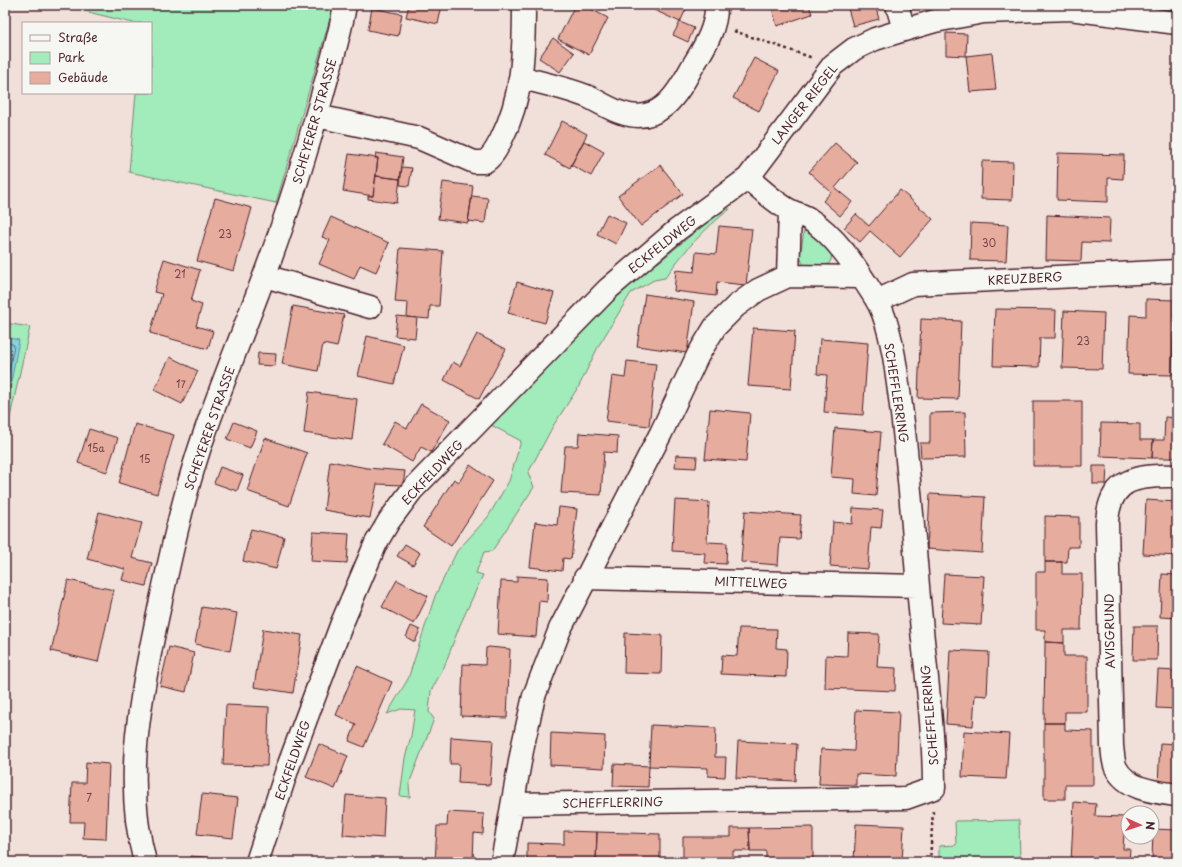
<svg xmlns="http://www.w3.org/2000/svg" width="1182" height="867" viewBox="0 0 1182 867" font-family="'Playpen Sans',sans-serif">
  <rect width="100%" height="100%" fill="#f1e0d9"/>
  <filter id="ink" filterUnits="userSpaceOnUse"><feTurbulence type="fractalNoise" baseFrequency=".025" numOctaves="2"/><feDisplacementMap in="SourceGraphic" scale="8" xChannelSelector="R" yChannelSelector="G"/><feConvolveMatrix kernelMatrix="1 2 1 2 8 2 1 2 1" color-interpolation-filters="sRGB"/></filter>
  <g filter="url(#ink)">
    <!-- green -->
    <path fill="#a2ebba" stroke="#768572" d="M81,5h253l-58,198 -147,-31 7,-79h15v-70h-18l-53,-13z
      M730,209c-25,19 -47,43 -65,69l-11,2 -23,13 -32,52 -20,41 -26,40 -25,47 6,14 -42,64 -8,1 -8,21 7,2 -23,50 -16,42 -13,24 -2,21 5,7 -25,65 1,13 -10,-1 5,-38 6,-22 4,-26 -14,-1 -14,5 21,-35 27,-83 22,-45 31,-34 21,-36 12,-40 -30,-16 131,-140 37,-23 37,-31 15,-20z
      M804,231l10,2 18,20 -1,7 -3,5 -23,3 -5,-11z
      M5,323l25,4 -25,113z
      M1019,820l1,42h-81v-16l17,-1 -1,-24z"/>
    <!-- water -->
    <path fill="#84d3e1" stroke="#6d8b98" d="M5,337l14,3 -14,74z"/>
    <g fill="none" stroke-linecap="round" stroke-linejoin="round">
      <!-- shore -->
      <path stroke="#616774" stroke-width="1" d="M5,341l9,4 -9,48"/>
    </g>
    <!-- building -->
    <path fill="#e6ad9f" stroke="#4a1f2b" d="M409,5h33l-4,19 -32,-7z
      M575,5h8l25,13 -19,37 -31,-16z
      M654,5h34l-8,17 -28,-13z
      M771,5h38l3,9 -35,12z
      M847,5h28l4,14 -26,7z
      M372,8l30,6 -4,22 -30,-6z
      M680,22l14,6 -6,14 -15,-7z
      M946,33l21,1 -1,22 -20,-1z
      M553,38l21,15 -14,19 -21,-14z
      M992,53l4,37 -26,2 -4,-36z
      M754,58l25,13 -20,40 -26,-13z
      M562,121l25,13 -17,34 -25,-13z
      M584,141l20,11 -13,24 -20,-11z
      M835,143l22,19 -22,26 17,14 -12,14 -17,-15 8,-9 -22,-20z
      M376,153l27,4 -3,22 -24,-3 2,-18h-3z
      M1058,153l66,2 -1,24 -15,-1v24l-51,-2z
      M349,154l29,4 -5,38 -30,-5z
      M982,161l31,1 -1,38 -31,-1z
      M660,165l23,29 -42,32 -23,-30z
      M402,167l10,1 -3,18 -9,-1z
      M376,176l24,3 -3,24 -29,-4v-3h5z
      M443,182l30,4 -5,37 -30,-4z
      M900,190l33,29 -33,38 -30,-26 -10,11 -16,-14 12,-14 13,12z
      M472,196l16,2 -3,25 -17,-2z
      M215,198l37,10 -18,63 -37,-10z
      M607,214l19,9 -10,21 -19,-10z
      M1047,215l63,3 -1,25 -27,-1 -1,19 -35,-1z
      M331,217l58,26 -13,29 -16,-7 -6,14 -35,-15 11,-24 -8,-3z
      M971,223l37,2 -2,36 -36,-1z
      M719,226l33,3 -6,56 -29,-3 -1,14 -42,-5 2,-21 18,2 2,-20 20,2z
      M400,248l43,3 -4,55h-9l-1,13 -22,-2 1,-14 -13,-1z
      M164,259l36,11 -9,31 11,4 -6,21 17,5 -5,18 -58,-16 12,-39 -8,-2z
      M517,282l37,11 -9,30 -37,-10z
      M645,294l49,8 -7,51 -50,-7z
      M1146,299l28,1 -2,75 -44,-1 2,-59 16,1z
      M293,306l51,9 -7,32 -14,-3 -5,27 -36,-7z
      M995,309l61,1 -1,28h-15l-1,29 -46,-1z
      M1064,311l40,2 -2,56 -40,-1z
      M397,316l20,2 -2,20 -20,-2z
      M921,319l40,2 -3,78 -40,-1z
      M753,328l42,3 -4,58 -43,-3z
      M477,334l29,15 -27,50 -35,-19 9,-18 7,4z
      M367,336l37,9 -10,39 -36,-8z
      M820,339l48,4 -5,72 -39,-3 3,-37 -10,-1z
      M258,353l18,1 -1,12 -18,-1z
      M170,357l28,14 -16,33 -28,-14z
      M627,361l29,3 -7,62 -43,-5 6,-45 13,2z
      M309,392l48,7 -5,41 -48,-7z
      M1033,401h49v65h-49z
      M421,404l29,16 -19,32 -10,-5 -9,15 -30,-18 13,-23 12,7z
      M710,409l40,4 -4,49 -41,-3z
      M965,412l1,45 -45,1 -1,-15h10v-30z
      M1165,417l12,1v40h-25l1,-18h11z
      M234,422l23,9 -7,17 -23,-9z
      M1101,423l39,1v16h13l-1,18 -52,-2z
      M135,424l39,11 -17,59 -38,-11z
      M835,428l46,4 -5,64 -22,-2 1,-15 -24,-2z
      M89,429l29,9 -11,34 -29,-9z
      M579,433l39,3 -1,17 -13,-1 -3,43 -40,-2 4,-47h13z
      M265,438l42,15 -18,53 -42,-15z
      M676,455l21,1 -1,12 -21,-1z
      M330,461l37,7 38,3 -2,14 -26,-1 -7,34 -46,-8z
      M470,465l23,16 -42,65 -28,-19 31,-48 5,3z
      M1093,466h14l-1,18h-13z
      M220,467l23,8 -6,16 -23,-8z
      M930,494l55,3 -3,56 -55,-4z
      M675,500l34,2 -2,40 20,1 -1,21 -22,-1 1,-10 -33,-2z
      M1146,500l31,2v54l-34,-2z
      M559,507l18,2 -6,50 -8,-1 -1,13 -32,-4 5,-45 22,3z
      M853,508l30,2 -2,18 -10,-1 -3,42 -38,-3 3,-44 19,2z
      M745,511l56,4 -2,24 -19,-1 -2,27 -37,-3z
      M99,512l43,11 -10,35 20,5 -6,23 -24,-6 3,-11 -38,-10z
      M1045,516l34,1v30h-11l-1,15h-22z
      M251,529l33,8 -8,32 -33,-8z
      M313,532l36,2 -2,29 -36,-2z
      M405,544l15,9 -7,12 -16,-9z
      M1045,562h17v12h20l-1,56h-17v13l-19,-1v-12h-9v-58h9z
      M944,574l40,2 -3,49 -40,-2z
      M1162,574l15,1v43l-17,-1z
      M517,576l31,2 -1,24 -8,-1 -3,36 -38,-3 3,-53 16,1z
      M68,580l46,10 -16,72 -47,-11z
      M397,580l31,16 -14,28 -32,-17z
      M202,607l35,6 -7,38 -35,-7z
      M411,626l9,4 -5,12 -9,-5z
      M1134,626h24l-1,34h-24z
      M739,628l38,1 -1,19 11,1 -1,28 -65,-3 1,-19 15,1z
      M263,629l39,6 -9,58 -39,-6z
      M625,633l37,2 -1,39 -37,-1z
      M848,633l31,1 -2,33 19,1 -1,23 -70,-3 1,-33 21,1z
      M1045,642l19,1v13h23v56h-22v11h-21z
      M169,647l25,6 -8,39 -26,-6z
      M489,647l21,2 -3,69 -46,-2 2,-52 22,1 1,-17z
      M950,650l39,2 -2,44 -12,-1 -2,31 -27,-2z
      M357,666l35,16 -28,65 -15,-6 7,-17 -20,-9z
      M1158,670l19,1v38l-21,-1z
      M226,705l43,2 -2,59 -44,-1z
      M856,710l43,2 -3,64 -40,-2v11l-37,-1 2,-35 33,2z
      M1044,723h21v7l28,1v54h-28v14h-21z
      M651,725l65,3 -1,29h11l-1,20 -17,-1v-8l-59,-2z
      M964,731l45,3 -3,45 -44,-2z
      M551,733l54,3 -1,32 -54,-3z
      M451,737l42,3 -3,45 -32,-2 1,-19h-9z
      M738,741l59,3 -2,37 -59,-3z
      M1160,743l17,1v42l-19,-1z
      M319,744l29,12 -13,33 -29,-12z
      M86,762l23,2 -3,75 -23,-1 1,-16h-14l2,-39h13z
      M614,764l35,2 -1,21 -35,-1z
      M202,794l36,4 -5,40 -36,-4z
      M346,795l39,3 -2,40 -40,-3z
      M1074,802l22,2 -1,12 30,1 -2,32h7l-1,13h-58z
      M448,812l36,2 -1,20 -9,-1 -1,29h-38l2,-36h10z
      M856,824l48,2 -2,36 -48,-1z
      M813,827v35h-47v-11h-16l-1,-23z
      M731,828h18l1,23h-17v11h-50v-25h48z
      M1153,829l24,1v32h-25z
      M564,831l33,1 -1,30h-69v-19l37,1z
      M597,832l63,2v28h-64z
      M190,856l28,2v4h-28z"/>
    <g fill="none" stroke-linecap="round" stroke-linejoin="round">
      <defs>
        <path id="minor" d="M897,5l7,25
          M522,78c21,5 43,10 64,18 12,5 23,13 36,17 36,12 54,-16 69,-44 12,-20 26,-40 25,-64
          M317,116l102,22 55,24h10c8,-4 13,-14 17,-22 22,-43 23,-88 23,-135
          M790,211l-2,65 72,1
          M265,276l105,31
          M877,301l36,-17 264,-13
          M1177,476c-38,-1 -68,1 -70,47l5,223c1,7 1,16 4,22 11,22 40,24 61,27
          M585,578l333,8
          M513,804l393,-6 28,-10c0,-68 -11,-135 -16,-202 -6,-68 -10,-135 -20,-202 -3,-25 -9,-64 -22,-85 -18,-28 -38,-62 -67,-80 -5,-4 -12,-5 -18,-8 -16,-8 -30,-22 -43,-33
          M145,862c-21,-78 -6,-157 10,-234 13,-60 25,-119 44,-178 19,-58 43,-114 64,-171 23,-60 42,-122 59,-183 8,-30 18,-60 23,-91
          M257,862l31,-95 54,-144 34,-80 13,-22 23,-31 196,-201 69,-59 71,-52 85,-113 21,-16 21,-10 29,-9 31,-9 49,-9 86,-3 107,14
          M502,862l21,-117 11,-49 26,-67 101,-196 37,-78 17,-28 21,-21 22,-16 30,-14"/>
      </defs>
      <!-- minor casing -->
      <use href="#minor" stroke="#4a1f2b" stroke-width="25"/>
      <!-- path -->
      <path stroke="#4a1f2b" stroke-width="2.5" stroke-dasharray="3 3" stroke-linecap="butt" d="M734,31l79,27
        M930,862l3,-52"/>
      <!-- minor -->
      <use href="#minor" stroke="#f6f6f2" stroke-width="22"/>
    </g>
  </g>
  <g text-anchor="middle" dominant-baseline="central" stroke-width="3" stroke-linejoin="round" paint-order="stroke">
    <!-- number labels -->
    <g font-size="10" fill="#714248">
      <text x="225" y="233">23</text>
      <text x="989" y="242">30</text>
      <text x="180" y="273">21</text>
      <text x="1083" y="340">23</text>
      <text x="181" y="383">17</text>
      <text x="96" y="447">15a</text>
      <text x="145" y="458">15</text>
      <text x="89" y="797">7</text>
    </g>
    <!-- street labels -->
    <g font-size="12" fill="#4a1f2b" stroke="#f6f6f2">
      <text transform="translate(804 104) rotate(-52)">LANGER RIEGEL</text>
      <text transform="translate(314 121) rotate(-74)">SCHEYERER STRASSE</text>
      <text transform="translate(662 244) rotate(-39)">ECKFELDWEG</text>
      <text transform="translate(1025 278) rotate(-3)">KREUZBERG</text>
      <text transform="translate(897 393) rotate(81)">SCHEFFLERRING</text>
      <text transform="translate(209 428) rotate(-71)">SCHEYERER STRASSE</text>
      <text transform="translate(432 472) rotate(-47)">ECKFELDWEG</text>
      <text transform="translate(751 582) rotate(2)">MITTELWEG</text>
      <text transform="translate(1109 631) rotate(-91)">AVISGRUND</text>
      <text transform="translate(929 715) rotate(-95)">SCHEFFLERRING</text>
      <text transform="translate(292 760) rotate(-71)">ECKFELDWEG</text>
      <text transform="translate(613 802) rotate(-1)">SCHEFFLERRING</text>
    </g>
  </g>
  <!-- margin -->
  <rect width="1182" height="867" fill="none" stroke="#f6f6f2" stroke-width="20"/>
  <rect x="10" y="10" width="1162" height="847" fill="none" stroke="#4a1f2b" stroke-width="1.5" filter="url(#ink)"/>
  <!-- legend -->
  <rect x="22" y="22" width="130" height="72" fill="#f6f6f2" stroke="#b1a0a2"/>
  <rect x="30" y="35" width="20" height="6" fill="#f6f6f2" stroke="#b1a0a2"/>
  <text x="58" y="42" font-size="12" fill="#4a1f2b">Straße</text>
  <rect x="30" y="52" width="20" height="12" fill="#a2ebba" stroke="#b1a0a2"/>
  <text x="58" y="62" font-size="12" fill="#4a1f2b">Park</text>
  <rect x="30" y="72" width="20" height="12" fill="#e6ad9f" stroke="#b1a0a2"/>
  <text x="58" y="82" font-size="12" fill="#4a1f2b">Gebäude</text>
  <!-- north arrow -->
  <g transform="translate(1140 825) rotate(93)"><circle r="19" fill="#f6f6f2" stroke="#b1a0a2"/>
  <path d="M0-3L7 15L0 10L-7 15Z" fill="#d1495b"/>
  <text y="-6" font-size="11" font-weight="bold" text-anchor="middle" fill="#4a1f2b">N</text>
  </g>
</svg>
